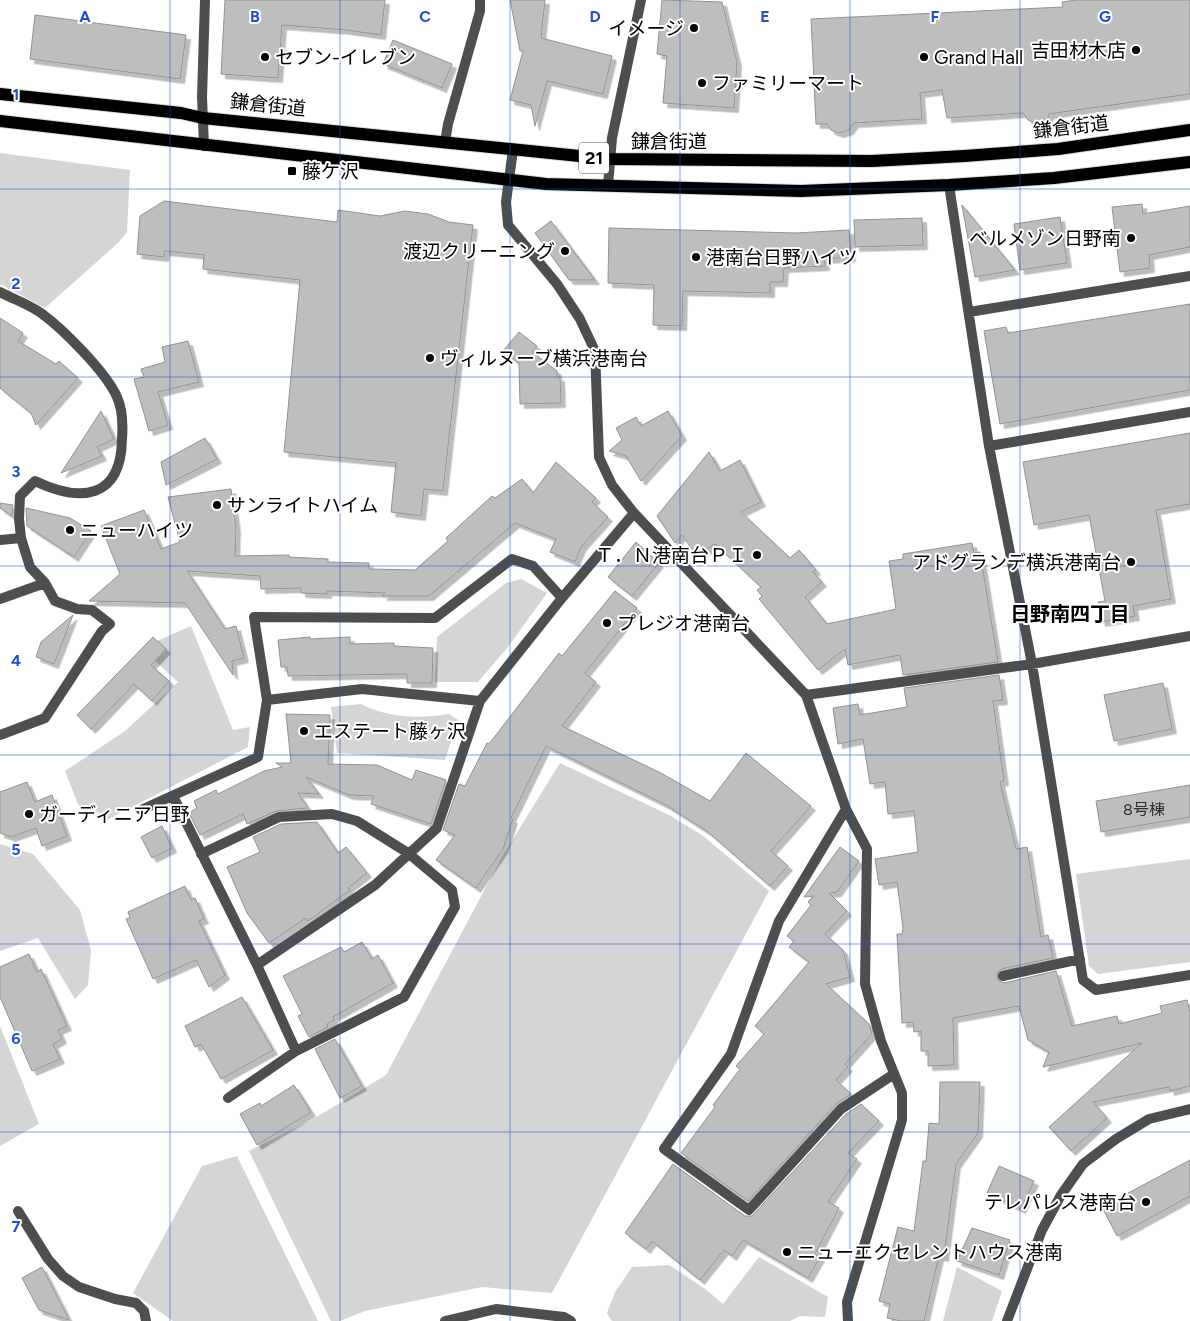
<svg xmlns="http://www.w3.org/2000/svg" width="1190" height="1321" viewBox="0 0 1190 1321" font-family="Figtree,'Noto Sans JP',sans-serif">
  <defs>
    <filter id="shadow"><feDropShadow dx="4.5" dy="4.5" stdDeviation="0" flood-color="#0004"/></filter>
  </defs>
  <rect width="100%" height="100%" fill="#fff"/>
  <!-- green -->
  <path fill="#d5d5d5" d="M0,153l130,17 -3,62 -9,11 -73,65 -45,-24z
    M521,579l26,14 -40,55 -29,34h-43l2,-45 69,-54z
    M191,626l42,104 17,-3 -2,20 -143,74 -7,-9 -15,5 -18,-46 60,-40 53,-49 -37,-34z
    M361,704c27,14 58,15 88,10l9,6 -13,40 -108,-7 -6,-46z
    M560,763l109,52 33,20 67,56 -217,402 -70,-6 -117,24 -25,10h-9l-82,-170 61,-30 76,-46 117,-220z
    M0,844l33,10 47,56 11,40 -3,35 -13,14 -37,-61 -38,13z
    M1190,859v103l-92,12 -9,-8 -13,-92z
    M0,1026l39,98 -39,22z
    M237,1156l81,165h-145l-40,-28 69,-127z
    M759,1257l69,40 -3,20 -25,-1 -10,5h-178l-5,-8 8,-21 17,-25 37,-2 35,23 19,16z
    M957,1267l45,24 -10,30h-49z"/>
  <!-- building -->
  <path fill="#bebebe" stroke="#929292" filter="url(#shadow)" d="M225,0h160l-4,35 -35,-5 -64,-5 -4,53 -57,-4z
    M510,0h35l-4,38 71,18 -9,38 -56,-13 -12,45 -4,-21 -21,-5 13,-49h-3z
    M662,0l60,2 15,60 -3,46 -71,-5 4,-47 -10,-2z
    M1076,0h114v94l-141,20 -1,4 -12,5 -8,-3 -5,-7 -76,5 -5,-28 -22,3 2,26 -68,4 -5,7 -10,3 -8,-3 -4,-6h-11l-5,-105 252,-12 -1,-5z
    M35,15l151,20 -6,44 -150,-20z
    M393,40l59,24 -10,24 -59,-24z
    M164,201l173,21 1,-12 42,6 25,-5 23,3 21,8 24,3 -30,266 -19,-2 -3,27 -30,-4 5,-49 -112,-11 16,-172 -97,-11 1,-14 -39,-4 -1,6 -27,-3 3,-38z
    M1142,204l1,10 47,-8v41l-41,8 1,13 -30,4 -8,-65z
    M962,205l53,65 -40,7z
    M1060,217l7,46 -47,7 -6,-46z
    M922,218l1,27 -68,2 -1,-27z
    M551,221l44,59h-26l-34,-47z
    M609,228l187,5 53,-3 2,27 -27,2 1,7 -41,2 -1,14h-13v11l-87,-2 -1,35 -29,-1 1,-40 -46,-2z
    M1190,304v86l-190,34 -16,-93 22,-4 2,6z
    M0,318l23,15 -5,8 38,23 3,-3 19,17 -42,47 -5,-12 -31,-25z
    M519,332l18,14 -5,6 25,19v6h3l1,26 -41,1 -1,-41 -16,-12z
    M188,341l11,41 -41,10 10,33 -19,6 -15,-52 10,-2 -3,-8 24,-7 -3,-15z
    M101,411l13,28 -17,8 5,9 -41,17z
    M668,411l14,25 -41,45 -15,-25 -17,-5 13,-11 -6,-12 20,-11 5,9z
    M1190,433v71l-34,6 15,89 -38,7 2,10 -34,6 -3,-20 7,-1 -16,-86 -55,10 -11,-63z
    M205,438l12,21 -51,26 -5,-23z
    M709,452l11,19 20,-11 21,42 -20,10 49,46 9,-8 17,20 -3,2 9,10 -17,15 22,27 69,-15 -7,-48 14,-2v-5l69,-11 2,10 6,-1 18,110 -95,13 -3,-20 -52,10 -3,-16 -27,21 -59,-71 3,-3 -5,-6 4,-3 -46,-43 -18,12 -15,-21 -7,8 -18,-27z
    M556,462l40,36 -4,4 16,15 -27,30 -6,15 -25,-10 6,-13 -41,-16 -86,73h-47l3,-3 -58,-2v3l-26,-1v-5l-40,1 -1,-13 -73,-5 38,58 11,-3 8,32 -12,3 1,14 -48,-72 -96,-2 31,-27 -19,-48 43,-16 17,39 19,-7 -12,-45 63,-8 5,39 -1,28 54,-1v2l39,2v3l41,1v6l46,1 33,-29 -2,-3 46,-42 3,2 27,-19 11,14z
    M0,503l13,2 -1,11 -12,-8z
    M26,508l44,10 21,13 -17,26 -47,-31z
    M636,542l23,21 -27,33 -24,-19z
    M615,591l22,17 -52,65 11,9 -34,44 99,47 49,28 36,-48 65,53 -40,45 17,15 -18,20 -62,-54 -42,-27 -120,-59 -35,72 2,1 -10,30 -27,39 -40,-28 19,-25 -12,-5 16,-46 6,2 22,-43 2,1 70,-91 3,3z
    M73,615l-19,49 -18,-7 5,-15z
    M153,637l13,12 -15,16 18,16 -17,20 -18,-17 -43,45 -14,-14z
    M310,637v2l40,-2v7l44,-1v3l39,2 -1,35h-25v-9l-119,2 -1,-9h-6l-3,-27z
    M999,675l4,25 -10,1 11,80 -4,1 16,67 11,-2 14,90 7,-2 5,23 -52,11 -4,4 1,7 6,3 52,-12 16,55 45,-10 2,8 43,-11 -2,-7 27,-6 3,12v74l-20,5 -1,-4 -76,15 14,16 -36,33 -22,-24 93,-84 -99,24 6,-15 -21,-12 -9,-34 -66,12 1,47 -26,1v-15h-7v-20l-7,1 -1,-10 -11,1 -5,-89h5l1,-6 -6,-46 -18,3 -4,-26 43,-7 -4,-41 -26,3 -3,-32 -15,2 -7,-45 -25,5 -5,-36 25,-4 2,11 47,-8 -3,-19z
    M1163,683l9,46 -58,12 -10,-46z
    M286,714l44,1 -2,49 49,1 35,15 4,-10 30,10 -15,44 -60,-20 3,-8 -25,-1 -43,-18 13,17 -21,-1 10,15 -32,3 -29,13 -4,-10 -43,21 -11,-22 8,-5 -3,-7 22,-11 2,4 46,-23 18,-4 -6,-4h15z
    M27,782l8,20 17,-7 15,41 -25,10 -6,-18 -25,9 -11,-4v-41z
    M1190,785v32l-89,15 -5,-31z
    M317,822l21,31 8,-6 21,26 -19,15 2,2 -42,31 -2,-3 -37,25 -22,-30 -20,-46 33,-15 -7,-15 28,-13z
    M162,826l10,22 -20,10 -11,-21z
    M840,847l19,14 -22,31 -8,1 18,18 -22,23 18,16 7,27 -24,7 43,40 3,10 -27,30 3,3 -12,13 15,14 -15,10 -88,97 -67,-48 34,-46 -2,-2 27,-36 -4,-3 28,-32 -9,-8 54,-64 -20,-15 5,-6 -7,-5 24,-31 -3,-3 6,-6 -10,1z
    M185,886l6,14 4,-2 9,21 -5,2 26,54 -16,12 -13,-27 -43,19 -27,-60 4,-1 -2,-6z
    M362,942l10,17 6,-4 15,28 -60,34 1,3 -7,4 1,3 -19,10 -11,-21 4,-2 -19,-38 58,-29 3,5z
    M29,954l8,18 4,-3 26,57 -9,4 4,9 -9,5 7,15 -28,12 -32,-74v-30z
    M242,997l31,53 -52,29 -20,-35 -6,3 -10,-21z
    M335,1039l27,47 -22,12 -25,-49z
    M940,1082h40l-2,51 -22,31 -12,93 -5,-1 -15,65h-23l-14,-3 3,-14 -11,-3 19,-74 16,4 9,-70h3l3,-38 10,1z
    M294,1085l17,27 -54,33 -17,-31 20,-11 1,3z
    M861,1104l18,17 -31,32 9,6 -29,43 11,6 -24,46 5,3 -12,21 -65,-38 -11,16 -8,-6 -24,30 -48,-39 -6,8 -21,-16 48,-69 72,52h7l94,-102z
    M1190,1160v36l-73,40 -15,-29z
    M999,1166l35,15 -13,28 -34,-16z
    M972,1228l38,12 -11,35 -42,-14z
    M42,1267l27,53 -30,-10 -17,-32z"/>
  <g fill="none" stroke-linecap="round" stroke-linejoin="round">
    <defs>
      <path id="primary" d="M0,94l181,19 22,5 406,41 263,2 92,-5 94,-7 132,-19
        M0,121l546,63 255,7 148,-6 105,-7 136,-16"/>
    </defs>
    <!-- primary casing -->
    <use href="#primary" stroke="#dbdbdb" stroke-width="14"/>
    <!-- lane -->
    <path stroke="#4e4e4e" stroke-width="10" d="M445,142l3,-18 32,-113v-11
      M0,540l21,-2"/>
    <!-- street -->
    <path stroke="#4e4e4e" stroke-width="10" d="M204,146l-2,-49 3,-97
      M513,150l-7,52 2,23 49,59 23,35 15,32 4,106 13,28 22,28 172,182 40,114 21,40 -2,135 16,57 21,52v27l-55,182 1,19
      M608,185l4,-47 29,-138
      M949,185l40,261 43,218 51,316 13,10 94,-15
      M0,292c13,7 28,12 41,21 22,16 65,59 76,84 6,13 6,28 5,42 -1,60 -41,64 -87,42l-15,15 -1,23 2,19 9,29 15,16 10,18 22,8 15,1 18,14 -8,7 -57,87 -45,17
      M969,312l221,-36
      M989,446l201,-34
      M0,599l45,-16
      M806,695l226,-31 158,-28
      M267,700l95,-11 118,12
      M173,796l84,169 39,86
      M846,809l-67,112 -48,133 -67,95 85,61 92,-101 53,-35
      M141,810l117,-53 9,-57 -13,-83 181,1 77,-59 21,7 29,32
      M201,854l78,-37 53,-3 25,7 51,32 44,37 3,17 -51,90 -108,54 -68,47
      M257,965l118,-80 62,-57 43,-127 82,-103 72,-85
      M1003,976l77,-17
      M18,1211l30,48 15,17 16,11 36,12 21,4 8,8 2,10
      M445,1321l51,-12 68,8 7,4
      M1007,1321l35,-91 19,-35 22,-31 33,-25 33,-20 41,-10"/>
    <!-- primary -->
    <use href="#primary" stroke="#000" stroke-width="12"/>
  </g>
  <!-- grid -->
  <path fill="none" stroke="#1d4ed8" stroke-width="1" stroke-opacity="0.55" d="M170,0v1321M340,0v1321M510,0v1321M680,0v1321M850,0v1321M1020,0v1321M0,189h1190M0,377h1190M0,566h1190M0,755h1190M0,944h1190M0,1132h1190"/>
  <!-- markers -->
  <g fill="#000" stroke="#fff" stroke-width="2">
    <circle cx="694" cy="28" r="5"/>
    <circle cx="1136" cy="50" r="5"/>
    <circle cx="265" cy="57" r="5"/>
    <circle cx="924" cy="57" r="5"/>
    <circle cx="702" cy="83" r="5"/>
    <rect x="287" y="166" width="10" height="10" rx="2.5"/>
    <circle cx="1131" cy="238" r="5"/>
    <circle cx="565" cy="251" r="5"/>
    <circle cx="696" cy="257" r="5"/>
    <circle cx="430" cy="358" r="5"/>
    <circle cx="217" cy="505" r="5"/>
    <circle cx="70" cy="530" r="5"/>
    <circle cx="757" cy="555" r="5"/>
    <circle cx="1131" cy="562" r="5"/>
    <circle cx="607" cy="623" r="5"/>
    <circle cx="304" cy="731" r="5"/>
    <circle cx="29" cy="814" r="5"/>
    <circle cx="1146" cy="1202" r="5"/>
    <circle cx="787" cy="1252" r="5"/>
  </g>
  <g text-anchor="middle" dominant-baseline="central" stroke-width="4" stroke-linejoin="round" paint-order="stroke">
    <!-- number labels -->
    <g font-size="16" fill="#303030">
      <text x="1144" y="809">8号棟</text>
    </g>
    <!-- shield labels -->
    <rect fill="#fff" stroke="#4c4c4c" stroke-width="1" x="579" y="142.5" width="30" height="31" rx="4"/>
    <g font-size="18" font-weight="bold" fill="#000">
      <text x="594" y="158">21</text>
    </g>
    <!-- poi labels -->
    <g font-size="19" fill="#000" stroke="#fff" text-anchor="start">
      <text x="684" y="28" text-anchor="end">イメージ</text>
      <text x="1126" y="50" text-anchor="end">吉田材木店</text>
      <text x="275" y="57">セブン-イレブン</text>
      <text x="934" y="57">Grand Hall</text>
      <text x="712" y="83">ファミリーマート</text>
      <text x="302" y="171">藤ケ沢</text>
      <text x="1121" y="238" text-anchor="end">ベルメゾン日野南</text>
      <text x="555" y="251" text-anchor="end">渡辺クリーニング</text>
      <text x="706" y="257">港南台日野ハイツ</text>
      <text x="440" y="358">ヴィルヌーブ横浜港南台</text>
      <text x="227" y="505">サンライトハイム</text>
      <text x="80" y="530">ニューハイツ</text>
      <text x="747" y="555" text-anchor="end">Ｔ．Ｎ港南台ＰＩ</text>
      <text x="1121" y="562" text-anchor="end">アドグランデ横浜港南台</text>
      <text x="617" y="623">プレジオ港南台</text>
      <text x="314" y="731">エステート藤ヶ沢</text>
      <text x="39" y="814">ガーディニア日野</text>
      <text x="1136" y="1202" text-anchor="end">テレパレス港南台</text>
      <text x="797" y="1252">ニューエクセレントハウス港南</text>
    </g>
    <!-- street labels -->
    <g font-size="19" fill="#000" stroke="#fff">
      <text transform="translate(268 105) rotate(6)">鎌倉街道</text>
      <text transform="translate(1071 127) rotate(-7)">鎌倉街道</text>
      <text x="669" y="141">鎌倉街道</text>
    </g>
    <!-- neighbourhood labels -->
    <g font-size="20" font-weight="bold" fill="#000" stroke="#fff">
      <text x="1070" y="614">日野南四丁目</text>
    </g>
  </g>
  <g font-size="16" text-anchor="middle" font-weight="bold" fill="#1d4ed8" stroke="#fff" stroke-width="4" stroke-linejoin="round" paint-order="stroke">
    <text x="85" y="22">A</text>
    <text x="255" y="22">B</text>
    <text x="425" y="22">C</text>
    <text x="595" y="22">D</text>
    <text x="765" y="22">E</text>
    <text x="935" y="22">F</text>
    <text x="1105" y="22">G</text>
    <text x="16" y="100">1</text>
    <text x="16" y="289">2</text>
    <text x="16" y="477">3</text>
    <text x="16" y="666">4</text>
    <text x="16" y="855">5</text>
    <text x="16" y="1044">6</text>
    <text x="16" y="1232">7</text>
  </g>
</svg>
